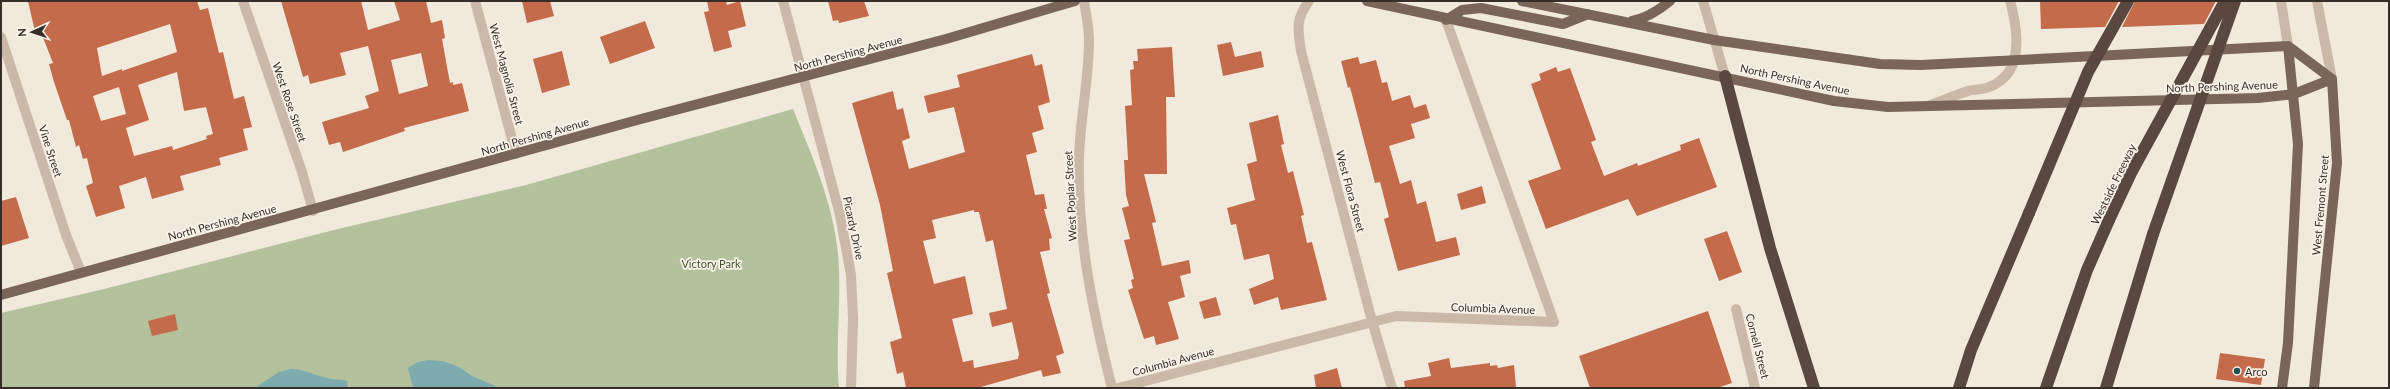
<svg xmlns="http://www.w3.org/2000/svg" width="2390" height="389" viewBox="0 0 2390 389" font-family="Lato,sans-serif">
  <rect width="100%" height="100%" fill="#f2e9dd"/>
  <!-- green -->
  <path fill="#b4c19d" d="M793,109c19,47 40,93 45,145 4,45 -3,89 1,134h-838v-75l103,-24 234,-60 188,-44z"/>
  <!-- water -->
  <path fill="#7dabae" d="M428,360l15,1 16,6 13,9 28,12h-87l-5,-20 10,-6z
    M291,369c14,0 27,8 41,10 6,1 9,0 15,2l1,7h-93l24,-16z"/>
  <!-- building -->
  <path fill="#c36b4a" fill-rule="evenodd" d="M28,1h169l3,9 8,-2 11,45 4,-1 11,47 10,-3 8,31 -9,2 5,21 -29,8 2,7 -41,11 4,14 -32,9 -6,-22 -27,9 6,22 -29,9 -10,-31 7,-3 -6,-25 -4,1 -4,-14 -3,2 -7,-27h-2l-13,-38 -5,-18 4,-1 -11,-28 -6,1zM170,24l7,28 -55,19v-2l-20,7 -5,-28zM177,72l7,39 22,-4 7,27 -7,2 1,3 -34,11 -1,-4 -38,10 -8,-28 23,-8 -11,-35zM119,87l7,27 -25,7 -8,-25z
    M281,1h80l7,29 32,-10 -6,-19h32l5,22 11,-3 3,18 -3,1 8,44 3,-1v3l9,-2 7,28 -65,17 1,3 -62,21 -3,-10 -11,3 -7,-23 47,-14 -4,-12 14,-5 -11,-45 -28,7 6,22 -36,9 -2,-9 -5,2zM421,53l7,33 -29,8 -8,-34z
    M522,1h28l4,15 -27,7z
    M707,1h19l1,4 13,-4 6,25 -18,5 4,16 -18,5 -10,-40 5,-1z
    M828,1h36l5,15 -30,7 -1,-3 -5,1z
    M2040,1h79l-14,26 -64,2z
    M2135,1h81l-12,23 -82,3z
    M645,21l10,27 -45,16 -10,-27z
    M1231,42l4,15 26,-6 3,16 -41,9 -6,-31z
    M1172,47l3,50h-9l1,77h-23l12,48 -4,1 10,43 27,-6 2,13 -11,3 5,21 -17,5 11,37 -23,6 -2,-9 -10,3 -16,-49 5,-2 -2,-8 3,-1 -10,-39 6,-1 -8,-31 7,-2 -3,-11 -2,-35h4l-3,-54 7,-1 -2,-35 4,-1 -1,-8h5l-1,-12z
    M562,51l8,34 -28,8 -9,-34z
    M1032,54l3,12 7,-2 8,38 -12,4 6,23 -12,4 5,19 -11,3 9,40 9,-1 3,15h-3l8,29 -3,1 1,11 -10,2 10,41 -3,1 17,59 -8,3 5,17 -18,4 -2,-7 -64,18h-71l-3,-16 -6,2 -7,-32 12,-4 -15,-65 6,-2 -13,-66 -28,-102 41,-12 4,19 6,-2 7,30 -8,3 7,28 56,-17 -11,-45 -26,6 -4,-17 36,-9 -3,-12zM974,210v2h5l7,30 7,-2 14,69 -18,4 3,14 20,-5 7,32 -1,5 -44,9 -1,-8 -10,2 -11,-43 21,-5 -8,-38 -31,8 -11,-43 13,-3 -4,-18z
    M1358,57l2,7 16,-4 6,23 5,-1 5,19 18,-6 4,13 12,-4 4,14 -19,6 4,14 -26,8 11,38 11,-4 6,24 9,-3 10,41 20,-5 4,18 -62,16 -14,-52 5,-2 -9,-35 -5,1 -25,-96 -2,1 -7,-27z
    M1556,67l2,5 12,-4 26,72 -5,2 13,34 33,-13 1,3 43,-16 -1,-5 19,-7 18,49 -80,29 -9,-17 -82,30 -18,-48 33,-12 -30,-85 10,-4 -2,-6z
    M1278,115l6,29 -3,1 7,28 5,-2 11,44 -3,1 6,27 5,-1 15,58 -46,10 -3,-13 -24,8 -5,-16 25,-10 -5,-25 -25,6 -8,-36 -5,1 -4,-17 28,-8 -8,-36 10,-3 -8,-38z
    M1482,186l4,17 -25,7 -4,-16z
    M16,197l13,41 -28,8v-45z
    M1727,231l15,41 -23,9 -15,-42z
    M1216,297l5,18 -17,4 -5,-17z
    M1708,311l24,72 -15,5h-127l-11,-32z
    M175,314l3,16 -26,6 -4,-15z
    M2220,353l45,6 -4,26 -45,-6z
    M1449,358l2,10 39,-5v3l7,-1 1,3 16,-3 2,22 -111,1 -1,-7 27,-5 -3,-13z
    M1337,368l5,20h-26l-2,-13z"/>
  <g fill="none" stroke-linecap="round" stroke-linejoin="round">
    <!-- minor -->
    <path stroke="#cab9a9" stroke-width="10" d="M243,1l59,171 11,39
      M475,1l41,153
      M783,1l57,214 11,60 2,43 -2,70
      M1084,1c2,13 5,26 5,39 0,39 -9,79 -10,118 -2,78 14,155 33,230
      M1309,1c-14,19 -11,28 -8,50l71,270 20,67
      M1703,1l22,75
      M2281,1l7,45
      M2317,1l15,78
      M1,37l65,198 15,37
      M1930,105c13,-4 25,-10 38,-14 7,-2 14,-1 21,-4 36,-13 29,-57 21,-86
      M1736,309l19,79
      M1118,388l278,-72 158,6 -108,-302"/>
    <!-- major -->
    <path stroke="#79655a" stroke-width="10" d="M1367,1l467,100 54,6 370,-9 36,-4 38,-15
      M1522,1l192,39 166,24 41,1 367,-19 44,33
      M1446,20l16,-10 19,-2 82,16 25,-10
      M1632,21c15,-3 26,-10 38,-20
      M1,295l640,-176 305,-80 129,-38
      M2282,388l6,-45 10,-199 -10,-98
      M2314,388l23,-225 -5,-84"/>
    <!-- highway -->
    <path stroke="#584840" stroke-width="12" d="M1725,76l45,172 44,140
      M1959,388l12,-38 58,-137
      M2046,388l41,-118 22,-50
      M2106,388l47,-154"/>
    <!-- highway-bridge -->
    <path stroke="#584840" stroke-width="12" d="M2029,213l59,-141 40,-71
      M2109,220l23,-49 93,-170
      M2153,234l82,-233"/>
  </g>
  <!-- markers -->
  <circle fill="#1f5258" stroke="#f9f3ea" stroke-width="1.5" cx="2237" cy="371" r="4"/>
  <g text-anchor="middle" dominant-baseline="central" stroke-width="3.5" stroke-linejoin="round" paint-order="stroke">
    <!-- street labels -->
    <g font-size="11" fill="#372e29" stroke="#f9f3ea">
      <text transform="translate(848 53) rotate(-15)">North Pershing Avenue</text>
      <text transform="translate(507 74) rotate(75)">West Magnolia Street</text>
      <text transform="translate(1795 79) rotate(12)">North Pershing Avenue</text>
      <text transform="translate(2222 86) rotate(-2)">North Pershing Avenue</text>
      <text transform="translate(290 102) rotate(71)">West Rose Street</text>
      <text transform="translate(535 136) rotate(-16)">North Pershing Avenue</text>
      <text transform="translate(51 151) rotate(72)">Vine Street</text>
      <text transform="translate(2113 184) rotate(-64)">Westside Freeway</text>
      <text transform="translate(1351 191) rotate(75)">West Flora Street</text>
      <text transform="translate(1070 196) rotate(-93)">West Poplar Street</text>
      <text transform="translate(2320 205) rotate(-85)">West Fremont Street</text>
      <text transform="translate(222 222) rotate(-15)">North Pershing Avenue</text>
      <text transform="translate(854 228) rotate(78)">Picardy Drive</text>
      <text transform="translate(1493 308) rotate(2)">Columbia Avenue</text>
      <text transform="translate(1758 346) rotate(76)">Cornell Street</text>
      <text transform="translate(1173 361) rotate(-15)">Columbia Avenue</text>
    </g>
    <!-- park labels -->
    <g font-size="11" fill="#45552d" stroke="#f9f3ea">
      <text x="711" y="263">Victory Park</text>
    </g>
    <!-- poi labels -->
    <g font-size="11" fill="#372e29" stroke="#f9f3ea" text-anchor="start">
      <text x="2245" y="371">Arco</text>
    </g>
  </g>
  <!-- border -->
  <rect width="2390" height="389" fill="none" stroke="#372e29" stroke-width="4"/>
  <!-- north arrow -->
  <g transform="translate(32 32) rotate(267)" stroke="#f9f3ea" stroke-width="3" paint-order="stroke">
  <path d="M0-3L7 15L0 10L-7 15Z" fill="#372e29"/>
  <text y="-6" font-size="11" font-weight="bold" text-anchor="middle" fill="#372e29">N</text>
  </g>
</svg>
